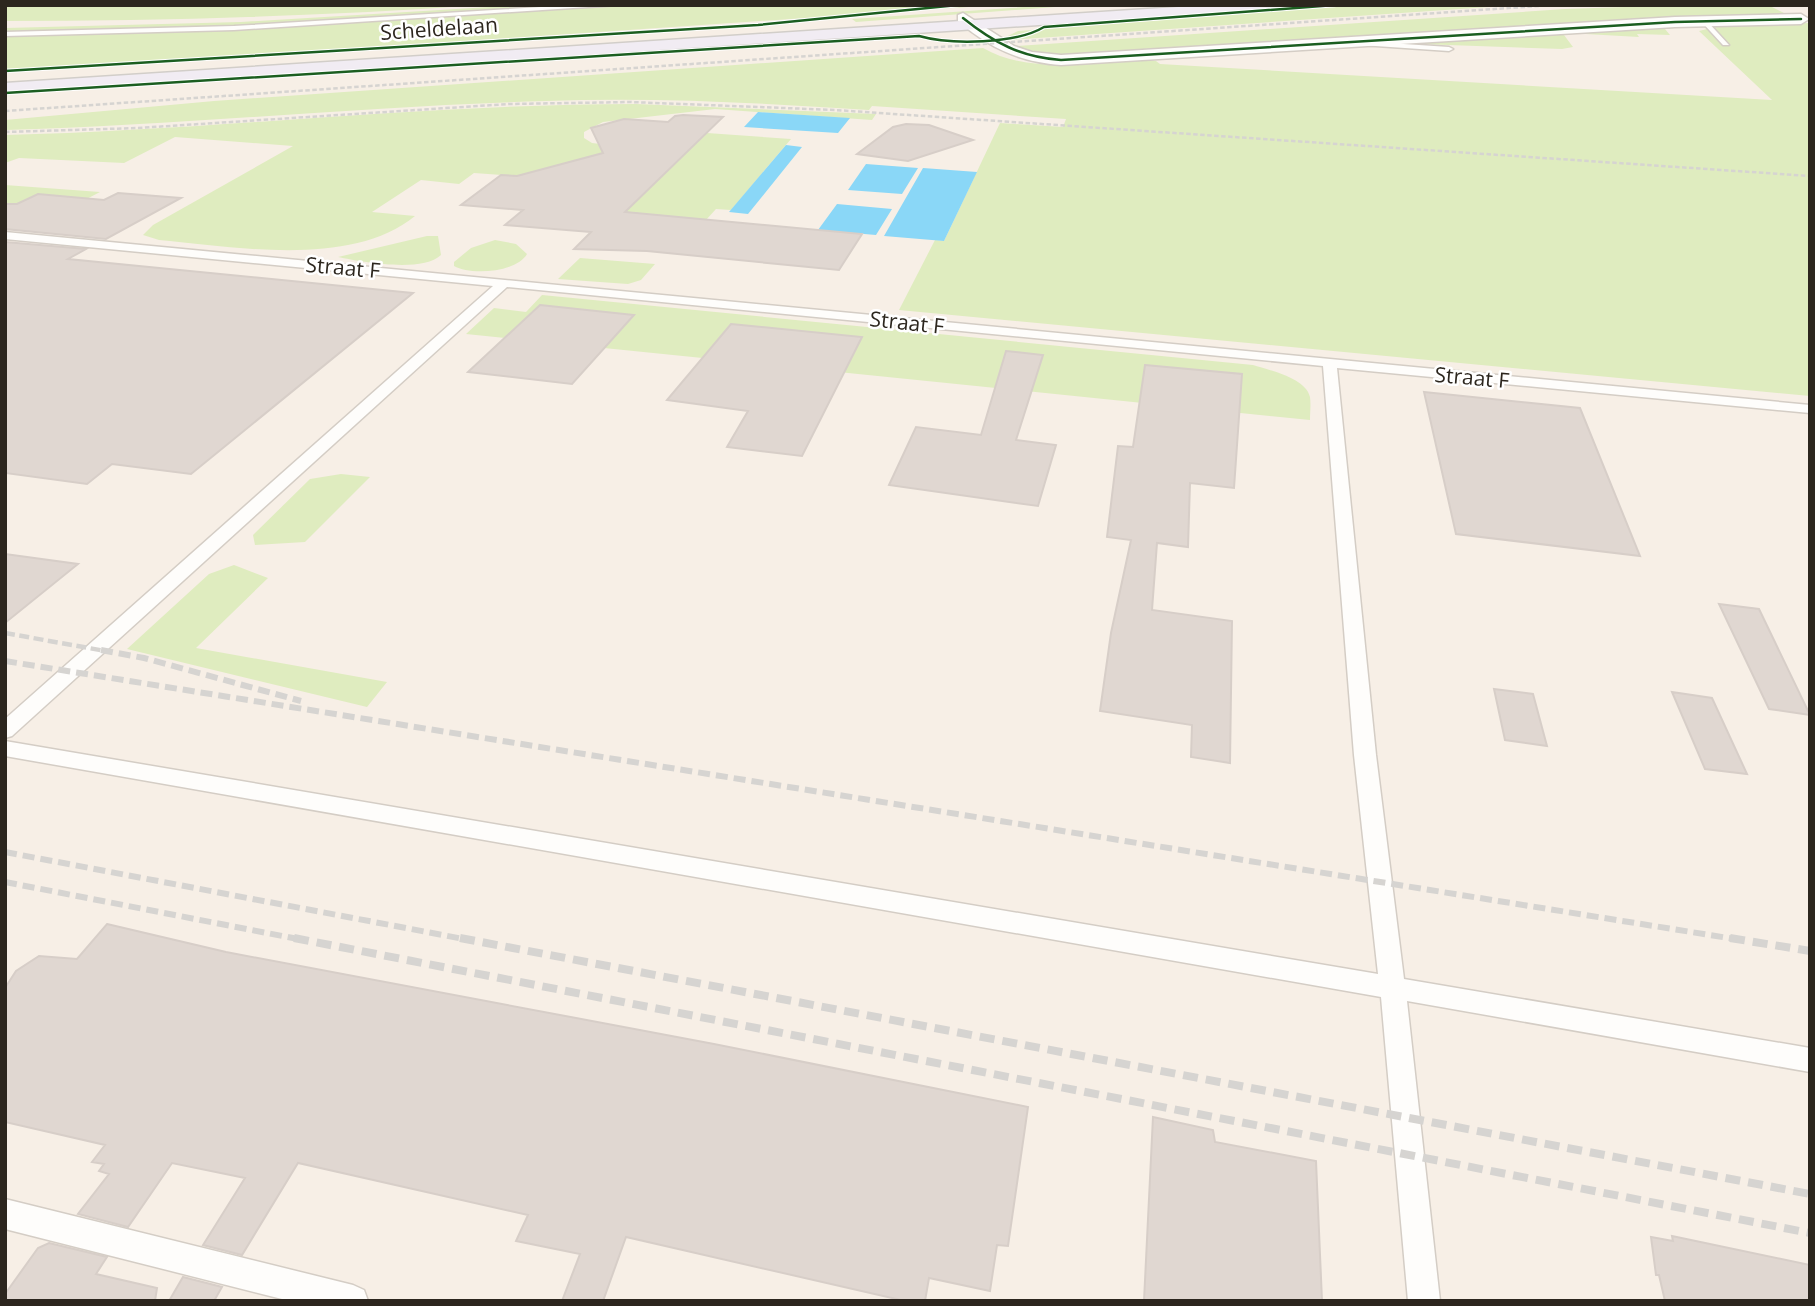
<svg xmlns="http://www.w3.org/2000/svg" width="1815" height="1306" viewBox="0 0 1815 1306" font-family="'Open Sans',sans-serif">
  <rect width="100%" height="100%" fill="#f7efe6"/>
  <!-- green -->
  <path fill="#dfecbf" d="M5,5h477c-159,11 -317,16 -477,16z
    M522,5h476l-885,60 -108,4v-41l236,-6z
    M1052,5h29l-225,17 -4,-3z
    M1354,5h164l-508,35 -2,-4 10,-5z
    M1685,5h83l22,11 -729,40 -18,-1 -26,-9 548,-37z
    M1810,23v373l-911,-86 36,-70 9,1 56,-118 63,4 3,-8 -194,-13 -3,4c-107,-7 -215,-13 -323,-9 -181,5 -360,24 -541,29v-10l209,-19 769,-53c50,29 117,11 173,13l4,3 612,36 -73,-69 28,-7z
    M1662,27l12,2h-9l5,6 -33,-1 2,3 -71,-4 -4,2 9,12 -11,2 -170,-6z
    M636,104l240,10 -4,6 -157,-11 -112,13 -19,10v6l8,5 33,4 -77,45 -46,-17 -28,-2 -15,11 -38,-4 -49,32 43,4c-63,52 -180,31 -256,24l-16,-5 10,-10 140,-79 -118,-9 -51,26 -105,-5 -14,5v-28c211,-5 420,-31 631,-31z
    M707,133l84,6 -60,71 -15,-1 -10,11 -81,-8z
    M5,185l95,7 -71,37 -24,-3z
    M427,236h11l3,19c-19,18 -79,7 -103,2z
    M495,240l21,4 11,10c-10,18 -56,22 -73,12v-4l17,-14z
    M580,258l75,6 -14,16 -13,4 -70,-5z
    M542,295l711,70c16,5 53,13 57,32 1,7 0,16 0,23l-844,-86 28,-26 32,4z
    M341,474l29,3 -65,65 -50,3 -2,-10 57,-56z
    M234,565l34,13 -72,70 191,34 -20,25 -240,-58 82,-75z"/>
  <!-- water -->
  <path fill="#8ad7f7" d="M758,112l92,6 -12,15 -94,-6z
    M786,145l16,2 -54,67 -19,-2z
    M866,164l52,4 -16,26 -54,-4z
    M923,168l54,4 -33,69 -60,-5z
    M837,204l55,5 -16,26 -58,-5z"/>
  <!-- building -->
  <path fill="#e0d7d1" stroke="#d7cec8" stroke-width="2" d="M683,115l40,2 -98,95 237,22 -23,36 -192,-19 -73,-2 17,-17 -86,-7 18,-15 -62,-5 40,-30 16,1 86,-23 -12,-25 33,-9 44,3 7,-6z
    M906,124l23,1 44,15 -65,21 -51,-7 36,-27z
    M118,193l63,5 -75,41 -101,-10v-25h12l21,-10 66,6z
    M5,242l81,7 -18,10 345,34 -222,181 -79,-10 -25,20 -82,-11z
    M540,305l94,10 -62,69 -104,-12z
    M731,324l131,13 -60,119 -75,-9 21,-36 -81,-11z
    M1006,351l37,4 -27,85 40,5 -18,61 -149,-21 27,-58 65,8z
    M1145,365l97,9 -8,114 -44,-5 -2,64 -31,-4 -5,67 80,11 -2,142 -39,-6 1,-32 -92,-14 11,-78 20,-93 -24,-3 11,-91 15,1z
    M1424,392l156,16 60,148 -184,-22z
    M5,554l73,10 -73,59z
    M1719,604l40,5 51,106 -41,-6z
    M1494,689l39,5 14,52 -42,-6z
    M1672,692l40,6 35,76 -42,-5z
    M107,924l119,28 488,92 314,63 -20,139 -11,-1 -7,46 -61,-13 -4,23h-20l-279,-64 -23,64h-41l18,-47 -64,-13 12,-26 -230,-52 -56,92 -39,-10 42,-67 -73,-15 -44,64 -50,-13 31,-40 -10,-3 5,-7 -12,-2 13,-17 -100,-23v-134l11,-17 23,-15 38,3z
    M1153,1117l60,13 2,12 101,19 6,140h-178z
    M1672,1236l138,29v36h-145l-6,-26h-3l-5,-38 22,4z
    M49,1243l58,14 -11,17 61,14 -2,13h-150v-7l33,-46z
    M183,1277l39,10 -8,14h-45z"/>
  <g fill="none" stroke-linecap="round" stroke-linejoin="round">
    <defs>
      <path id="lane" d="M574,5h45l-385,25 -229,6v-4l229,-6z
        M1699,19h6l24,26h-6z
        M1358,41l91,6 4,2 -4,2 -88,-6z
        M5,232l1805,173v8l-473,-45 39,387 28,224 406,69v24l-403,-71 33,300h-32l-27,-304 -1376,-241v-15l1373,233 -24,-219 -31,-389 -816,-79 -495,449 -7,2v-19l488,-433 -488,-47z
        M5,1199l348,86 11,5 4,11h-78l-285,-72z"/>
      <path id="street" d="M963,13l51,33 18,6 29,3 614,-38 126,-3 8,5 -8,5 -126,3 -614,38c-42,-3 -71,-17 -103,-44v-6z"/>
      <path id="primary" d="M1209,5h80l-7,4 -1277,84v-10z"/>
    </defs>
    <!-- lane casing -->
    <use href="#lane" stroke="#d4cdc5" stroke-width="3"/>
    <!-- street casing -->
    <use href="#street" stroke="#d4cdc5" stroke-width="3"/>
    <!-- primary casing -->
    <use href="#primary" stroke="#d2cec9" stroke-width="3"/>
    <!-- lane -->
    <use href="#lane" fill="#fefdfb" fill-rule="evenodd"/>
    <!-- street -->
    <use href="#street" fill="#fefdfb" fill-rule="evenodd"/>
    <!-- primary -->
    <use href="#primary" fill="#f1ecf3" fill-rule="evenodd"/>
    <!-- rail-far3 -->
    <path stroke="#d6d4d1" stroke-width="2.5" stroke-dasharray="4.5 2.5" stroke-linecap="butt" d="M5,111l1548,-106
      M5,132l133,-4 371,-24 121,-2 205,8 975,66"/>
    <!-- rail-far2 -->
    <path stroke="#d6d4d1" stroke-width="4.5" stroke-dasharray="10 4.5" stroke-linecap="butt" d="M5,633l106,19"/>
    <!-- rail-far1 -->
    <path stroke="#d6d4d1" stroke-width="6" stroke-dasharray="12 6" stroke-linecap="butt" d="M101,650l43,8 157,43
      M5,661l1736,279
      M5,852l464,88
      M5,882l298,58"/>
    <!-- rail -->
    <path stroke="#d6d4d1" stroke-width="8" stroke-dasharray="15 8" stroke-linecap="butt" d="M294,938l1516,295
      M460,938l1350,256
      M1730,938l80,13"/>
    <defs>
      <path id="cycleway" d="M963,18c31,25 58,39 98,42l614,-38 126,-3
        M5,71l753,-46 200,-20
        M5,93l914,-57c32,9 97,8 125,-9l291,-22"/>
    </defs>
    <!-- cycleway casing -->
    <use href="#cycleway" stroke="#fff" stroke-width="4.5"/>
    <!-- cycleway -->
    <use href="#cycleway" stroke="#1b5e20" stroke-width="2.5"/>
  </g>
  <g text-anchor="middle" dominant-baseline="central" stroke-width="5" stroke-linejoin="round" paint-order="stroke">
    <!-- far-street labels -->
    <g font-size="21" fill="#2c261e" stroke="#fff">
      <text transform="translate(439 28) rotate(-4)">Scheldelaan</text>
      <text transform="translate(343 267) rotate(5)">Straat F</text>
      <text transform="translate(907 322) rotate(6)">Straat F</text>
      <text transform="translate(1472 377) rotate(5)">Straat F</text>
    </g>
  </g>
  <!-- border -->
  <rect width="1815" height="1306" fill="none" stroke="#2c261e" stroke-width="14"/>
</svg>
